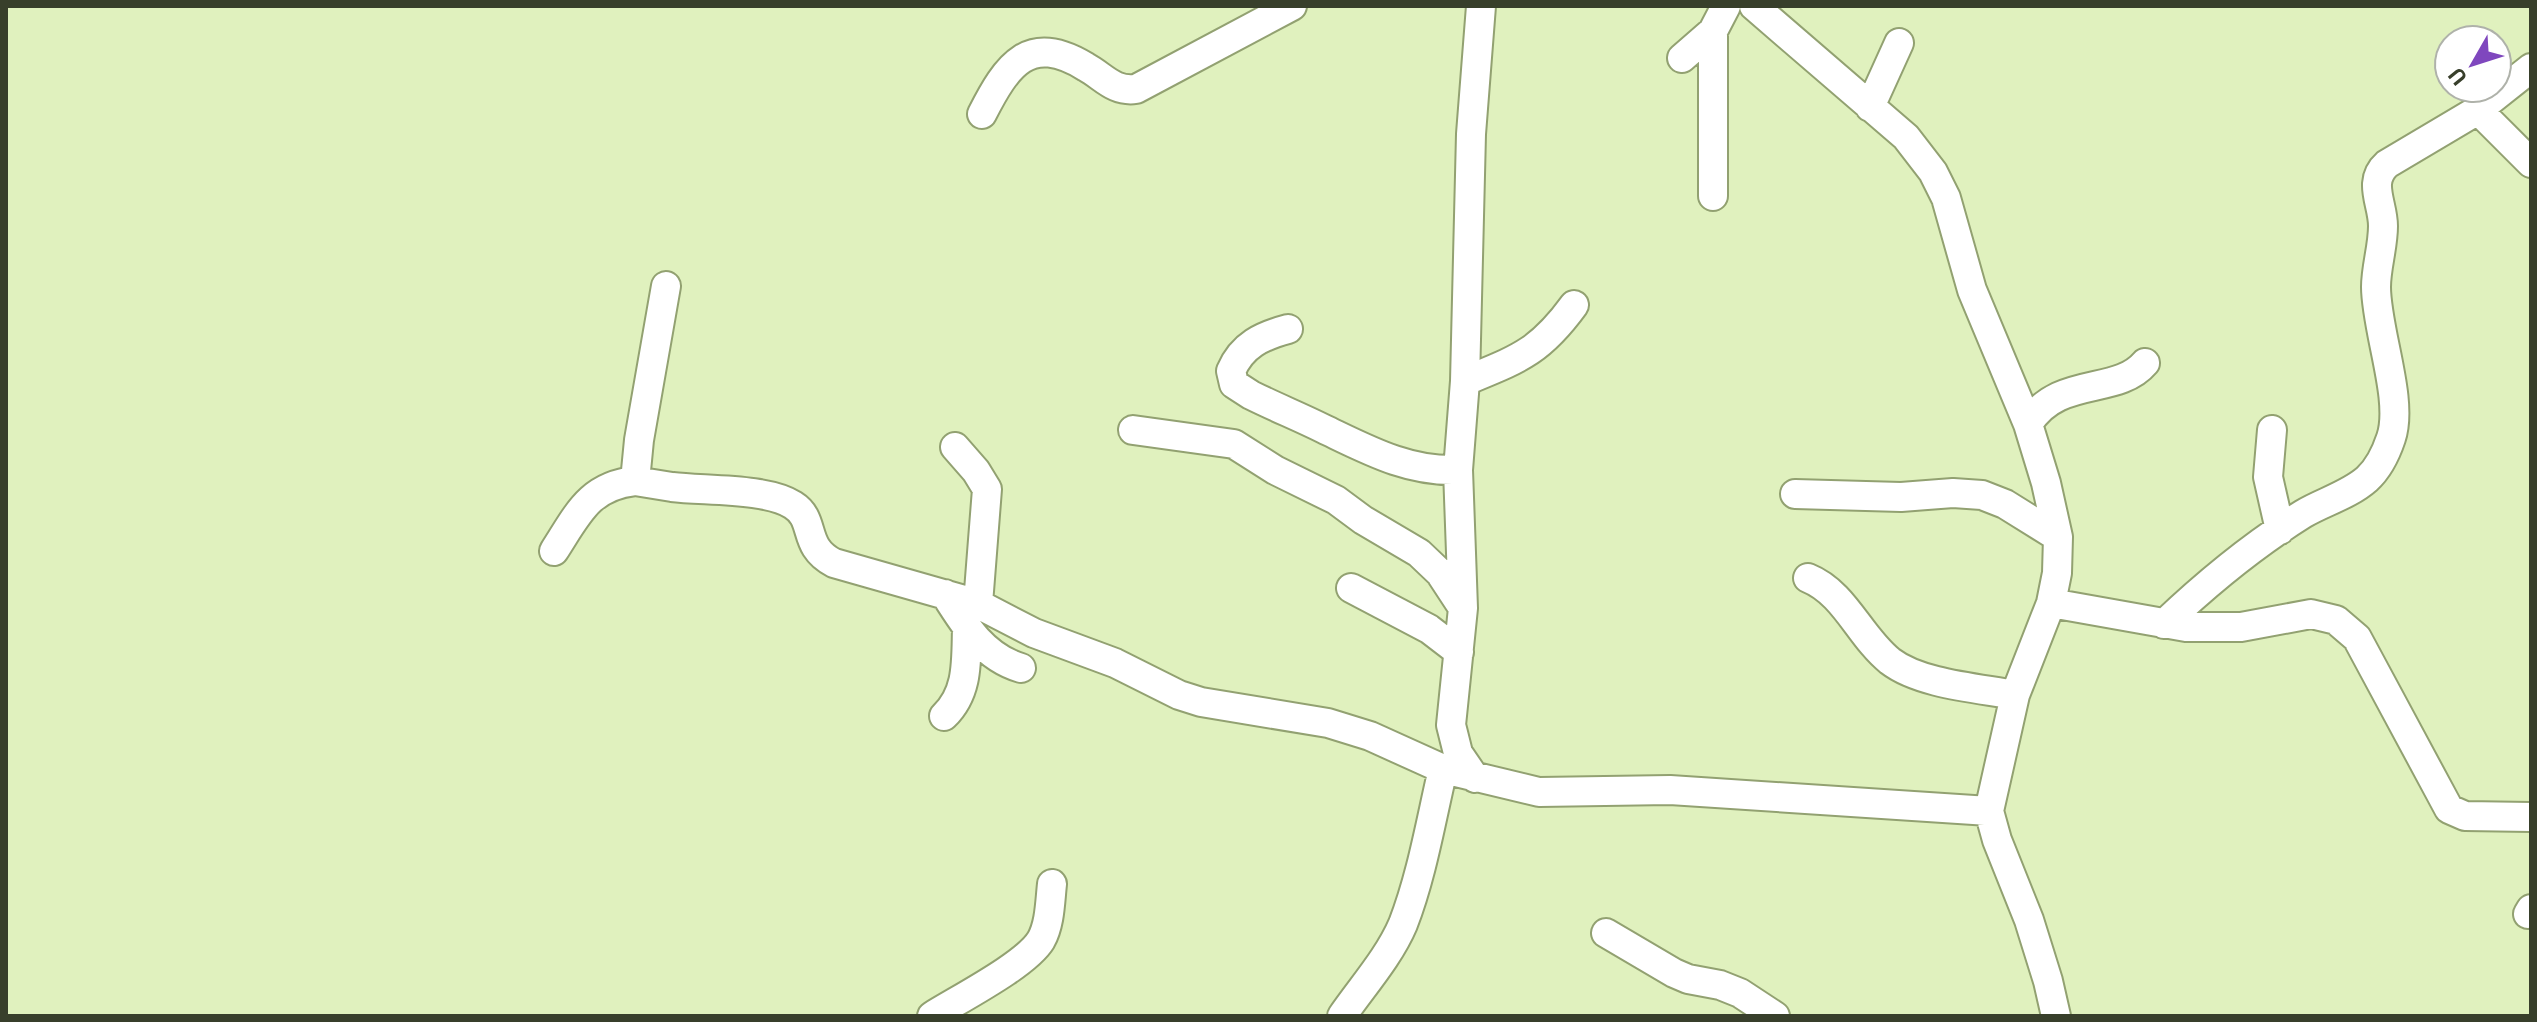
<svg xmlns="http://www.w3.org/2000/svg" width="2537" height="1022" viewBox="0 0 2537 1022" font-family="Roboto,sans-serif">
  <rect width="100%" height="100%" fill="#e0f1be"/>
  <g fill="none" stroke-linecap="round" stroke-linejoin="round">
    <defs>
      <path id="minor" d="M1754,6l152,131 27,35 13,26 26,92 56,134 18,59 12,54 -1,36 -6,30
        M1682,58l31,-27
        M1870,107l29,-64
        M2478,110l53,53
        M982,114c25,-49 47,-82 104,-47 18,10 28,25 50,22l156,-83
        M1713,196v-165l13,-25
        M666,286l-27,154 -4,41c13,2 25,4 37,6 32,4 95,1 121,18 24,15 8,41 41,58l144,41 56,29 81,30 64,32 22,7 127,21 42,13 73,33 96,23 131,-2 319,21
        M1288,329c-26,7 -46,16 -57,42l3,13 17,11c24,12 49,22 73,34 44,21 84,43 134,41
        M1465,381c53,-22 74,-28 109,-76
        M2028,424c30,-49 89,-28 117,-61
        M1133,430l101,14 41,26 61,30 27,20 56,33 21,20 23,35
        M2272,430l-4,47 12,53
        M955,447l21,24 11,18 -9,115
        M1795,494l106,3 52,-4 29,2 23,9 53,33
        M554,551c24,-37 35,-65 81,-70
        M1808,578c37,15 51,58 82,83 30,23 87,27 125,34
        M1351,588l78,41 30,23
        M945,594c20,32 39,63 76,74
        M2164,624c43,-41 88,-78 139,-110 20,-12 46,-19 64,-35 12,-11 19,-26 24,-41 13,-38 -15,-108 -15,-151 0,-20 7,-40 7,-61 0,-23 -16,-44 4,-62l91,-54 53,-42
        M944,716c25,-24 22,-56 23,-89
        M1475,778l-17,-25 -7,-28 12,-117 -5,-138 7,-89 6,-247 10,-128
        M2528,914l3,-5
        M1606,933l68,40 14,6 32,6 20,8 35,23
        M932,1016c27,-17 94,-51 109,-76 9,-16 9,-38 11,-56
        M1342,1016c20,-29 47,-59 61,-92 19,-49 28,-104 40,-155
        M2056,1016l-8,-35 -19,-61 -32,-80 -8,-29 26,-116 36,-92 135,24h55l70,-13 25,6 21,18 92,171 16,7 66,1"/>
    </defs>
    <!-- minor casing -->
    <use href="#minor" stroke="#92a171" stroke-width="32"/>
    <!-- minor -->
    <use href="#minor" stroke="#fff" stroke-width="28"/>
  </g>
  <!-- border -->
  <rect width="2537" height="1022" fill="none" stroke="#383f2b" stroke-width="16"/>
  <!-- north arrow -->
  <g transform="translate(2473 64) rotate(231)"><circle r="38" fill="#ffffff" stroke="#afb2aa" stroke-width="2"/>
  <path d="M0-6L14 30L0 20L-14 30Z" fill="#7f47be"/>
  <text y="-12" font-size="22" font-weight="bold" text-anchor="middle" fill="#383f2b">U</text>
  </g>
</svg>
